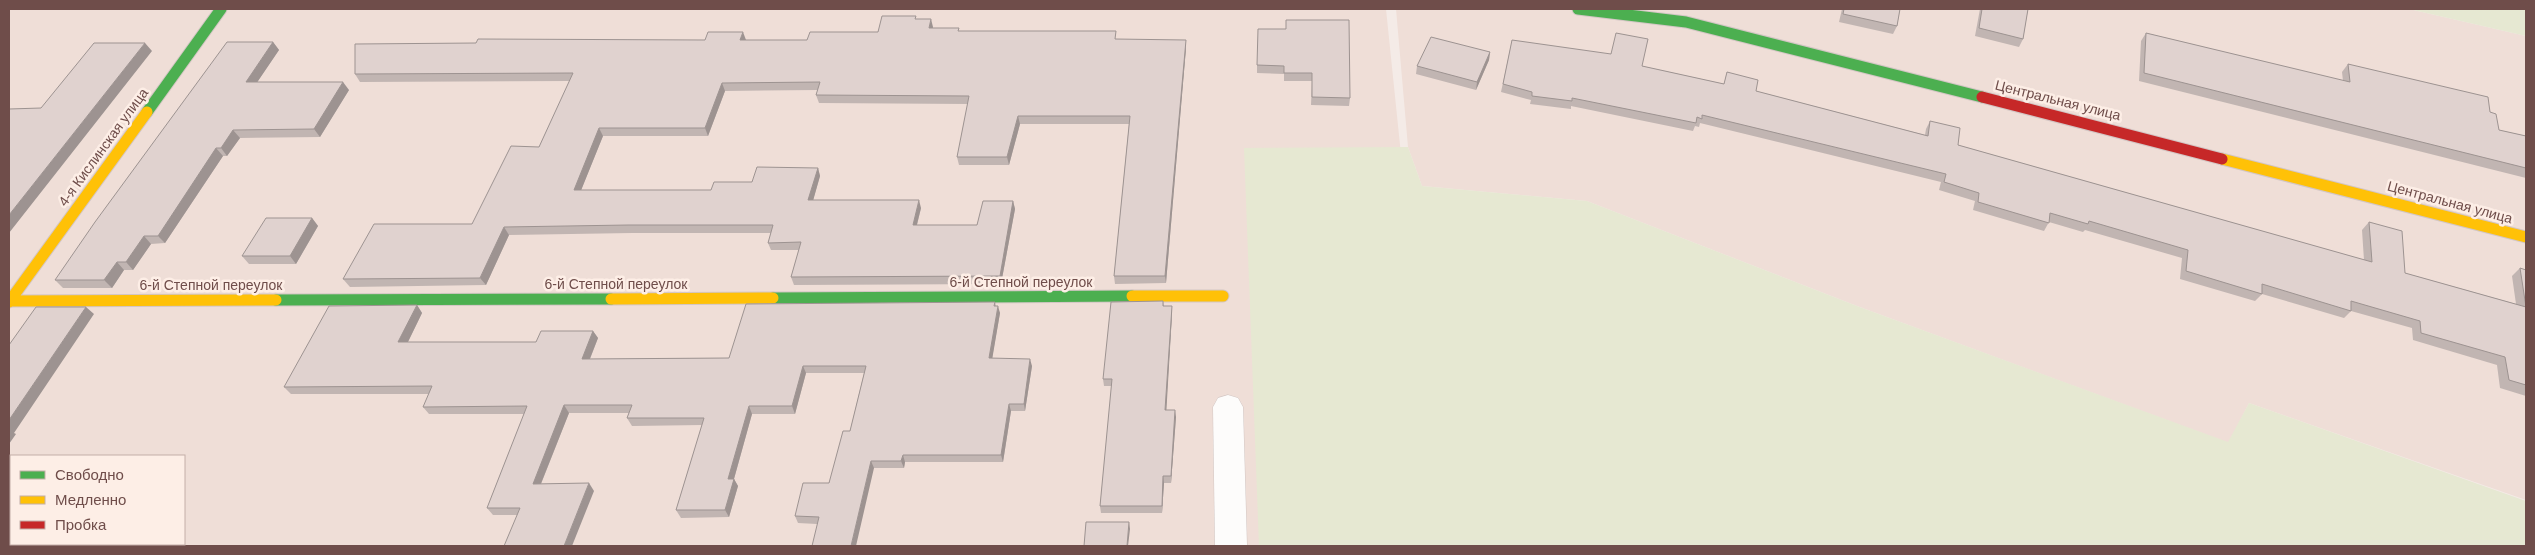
<svg xmlns="http://www.w3.org/2000/svg" width="2535" height="555" viewBox="0 0 2535 555" font-family="Helvetica,sans-serif">
  <rect width="100%" height="100%" fill="#f4ebe7"/>
  <!-- residential -->
  <path fill="#efded7" fill-rule="evenodd" d="M9,9h1377l54,524 29,13h-1460zM11,456h173v88h-173z
    M1396,9h1013l117,27v464l-277,-97 -20,40 -372,-137 -270,-105 -165,-15 -14,-39z"/>
  <!-- green -->
  <path fill="#e6e8d2" d="M2409,9h117v27z
    M1408,147l14,39 165,15 270,105 371,136 21,-39 277,98v45h-1267l-15,-398z"/>
  <g fill="none" stroke-linecap="round" stroke-linejoin="round">
    <defs>
      <path id="street" d="M1228,395l10,3 5,9 4,139h-32l-2,-139 5,-9z"/>
      <path id="fast" d="M1578,9l108,13 296,75
        M147,112l74,-103
        M773,298l359,-2
        M276,300l335,-1"/>
      <path id="slow" d="M2222,159l304,78
        M1132,296h91
        M611,299l162,-1
        M9,301l267,-1
        M9,302l138,-190"/>
      <path id="jam" d="M1982,97l240,62"/>
    </defs>
    <!-- street casing -->
    <use href="#street" stroke="#d2c7c4" stroke-width="1"/>
    <!-- fast casing -->
    <use href="#fast" stroke="#d3c6c4" stroke-width="13"/>
    <!-- slow casing -->
    <use href="#slow" stroke="#d3c6c4" stroke-width="13"/>
    <!-- jam casing -->
    <use href="#jam" stroke="#d3c6c4" stroke-width="13"/>
    <!-- street -->
    <use href="#street" fill="#fdfcfb" fill-rule="evenodd"/>
    <!-- fast -->
    <use href="#fast" stroke="#4caf50" stroke-width="11"/>
    <!-- slow -->
    <use href="#slow" stroke="#ffc107" stroke-width="11"/>
    <!-- jam -->
    <use href="#jam" stroke="#c62828" stroke-width="11"/>
  </g>
  <!-- wall -->
  <path fill="#c1b5b2" d="M1842,9h58l-3,17 -4,8 -54,-12z
    M1980,9h48l-5,30 -4,8 -44,-11z
    M917,19l16,9 27,3 157,8 69,9 -20,235 -51,1 -1,-8 15,-152h-109l-11,41h-50l-2,-8 11,-53 -149,-1 -3,-8 2,-5 -93,1 -17,45h-105l-22,54h130l41,-8 66,-14 2,8 -7,24 108,8 -4,17h60l36,-24 2,8 -14,75 -207,1 -3,-8 8,-27h-28l-3,-7 3,-10h-139l-123,2 -23,50 -136,2 -7,-8 129,-55 67,-77 31,-66 -210,1 -5,-8 121,-31 331,-3 71,-8z
    M1286,29l64,69 -1,8 -38,-1 1,-24h-28v-7l-27,-1v-8z
    M2146,33l197,48 -1,-9 6,-8 142,48 9,18 27,6v42l-387,-97 2,-40z
    M1512,40l130,26 82,18 3,-12 29,19 169,44 1,-6 4,-8 28,24 406,115 -2,-30 7,-8 36,51 111,31 -4,-28 8,-8 6,2v126l-26,-8 -3,-23 -84,-25 -1,-12 -61,-17 -7,7 -82,-24 -7,7 -75,-22 2,-21 -97,-28 -2,2 -34,-10 -5,9 -71,-21 2,-9 -36,-11 2,-8 -241,-59 -1,4 -4,-1 -2,5 -122,-25v3l-41,-5 1,-4 -30,-8z
    M273,42l6,8 -22,32 92,8 -29,47 -80,1 -13,18h-4l-58,87 -14,1 -18,26h-9l-12,18h-49l-8,-8z
    M1490,52l-1,8 -13,30 -60,-16 1,-8z
    M312,218l6,8 -22,38h-47l-7,-8z
    M1163,301l1,5h8v8l-6,96 10,7 -5,66h-7l-2,30h-61l-1,-7 12,-120h-8l-1,-7z
    M995,302l1,4 4,7 -8,45 40,8 -7,45h-14l-8,51h-98l-1,6h-30l-57,56 -19,-1 -3,-7 34,-33 21,-52 14,-58h-58l-11,41h-43l-18,65 4,7 -9,31 -48,1 -5,-8 26,-85 -70,1 -5,-8 2,-5h-60l-28,71 53,7 -77,24h-24l-6,-7 37,-94h-95l-6,-7 6,-13h-138l-7,-7 133,-82 5,8 -14,29h128l57,-11 5,7 -8,21 139,-1z"/>
  <!-- shaded-wall -->
  <path fill="#9d9391" d="M931,19l2,8 -2,9 -2,-8z
    M743,32l3,8h-6z
    M1186,40v8l-20,235 -1,-7z
    M273,42l6,8 -27,40 -6,-8z
    M145,43l7,8 -143,182v-18z
    M1490,52l-1,8 -13,30 1,-8z
    M343,82l6,8 -29,47 -6,-8z
    M722,83l3,8 -17,45 -3,-8z
    M1018,116l2,8 -11,41 -2,-8z
    M599,128l4,8 -25,62 -4,-8z
    M233,130l7,8 -13,18 -6,-8z
    M216,148l7,8 -58,87 -7,-7z
    M818,168l2,8 -9,32 -3,-8z
    M919,200l2,8 -6,24 -2,-7z
    M1013,201l2,8 -14,75 -1,-8z
    M312,218l6,8 -22,38 -6,-8z
    M504,227l5,8 -23,50 -6,-7z
    M144,236l7,8 -18,26 -7,-8z
    M117,262l7,8 -12,18 -8,-8z
    M417,305l5,8 -18,37 -6,-8z
    M998,306l2,7 -9,53 -2,-8z
    M1172,306v8l-6,103 -1,-7z
    M86,307l8,7 -80,119 2,1 -7,10v-24z
    M593,331l5,7 -11,28 -5,-7z
    M1030,359l2,7 -7,45 -1,-7z
    M803,366l3,7 -11,41 -3,-8z
    M1009,404l2,7 -8,51 -2,-7z
    M564,405l5,8 -31,78 -5,-7z
    M749,406l3,8 -20,72 -4,-7z
    M1175,410l1,7 -5,66v-7z
    M903,455l2,7 -1,6 -3,-7z
    M871,461l3,7 -18,78h-5z
    M1163,476l1,7 -2,30v-7z
    M734,479l4,7 -9,31 -4,-7z
    M589,483l5,8 -22,55h-8z
    M1129,522l1,7 -2,17h-1z
    M98,544h13l-2,2h-13z"/>
  <!-- building -->
  <path fill="#e0d2cf" stroke="#9d9391" d="M1844,9h56l-3,17 -54,-12z
    M1982,9h46l-5,30 -44,-11z
    M882,16h34l-1,3h16l-2,9h30l-1,3h158l-1,8 71,1 -21,236h-51l16,-160h-112l-11,41h-50l12,-61 -153,-1 4,-13 -98,1 -17,45h-106l-25,62h137l3,-8h38l5,-15 61,1 -10,32h111l-6,25h64l6,-24h30l-13,75 -209,1 10,-35 -33,1 5,-18h-145l-124,2 -24,51 -137,1 31,-55h98l39,-78 28,1 34,-74 -218,1v-30l121,-1 2,-4 227,1 3,-8h35l-3,8h67l3,-8h68z
    M1286,20h63l1,78 -38,-1v-24h-28v-7l-27,-1 1,-36h28z
    M1616,33l32,6 -6,27 82,18 3,-12 31,8 -2,11 172,45 2,-15 30,7 -2,17 414,117 -3,-40 33,9 3,42 121,34v78l-17,-5 -4,-23 -84,-24 -1,-12 -69,-20v10l-89,-27v10l-76,-23 2,-21 -99,-29 -1,3 -38,-11 -1,10 -71,-21 1,-9 -35,-11 2,-8 -244,-59v4l-5,-2 -1,6 -124,-25v3l-40,-5v-4l-29,-8 9,-44 99,14z
    M2146,33l204,49 -2,-18 140,33 2,15 6,2 3,16 27,6v32l-382,-95z
    M1431,37l59,15 -13,30 -60,-16z
    M227,42h46l-27,40h97l-29,47 -81,1 -12,18h-5l-58,88h-14l-18,26h-9l-13,18h-49l40,-58z
    M94,43h51l-136,172v-106l32,-1z
    M266,218h46l-22,38h-48z
    M2520,268l6,2v37z
    M1163,301v5h9l-7,104h10l-4,66h-8l-1,30h-62l12,-127h-9l8,-77z
    M995,302l-1,4h4l-9,52 41,1 -6,45h-15l-8,51h-98l-2,6h-30l-20,85h-39l7,-29 -24,-1 8,-33h26l14,-52h7l16,-65h-63l-11,40h-43l-21,73h6l-9,31h-49l28,-92h-77l5,-13h-68l-31,79 56,-1 -25,63h-60l16,-38h-33l40,-102 -104,1 9,-21 -148,1 45,-81 88,-1 -19,37h138l5,-11h52l-11,28 147,-1 17,-54z
    M36,307h50l-77,113v-75z
    M1086,522h43l-2,24h-43z
    M62,544h36l-2,2h-35z"/>
  <g text-anchor="middle" dominant-baseline="central" stroke-width="5" stroke-linejoin="round" paint-order="stroke">
    <!-- street labels -->
    <g font-size="14" fill="#6f4d4a" stroke="#fdeee6">
      <text transform="translate(2058 100) rotate(14)">Центральная улица</text>
      <text transform="translate(103 147) rotate(-54)">4-я Кислинская улица</text>
      <text transform="translate(2450 202) rotate(15)">Центральная улица</text>
      <text x="1021" y="282">6-й Степной переулок</text>
      <text x="616" y="284">6-й Степной переулок</text>
      <text x="211" y="285">6-й Степной переулок</text>
    </g>
  </g>
  <!-- border -->
  <rect width="2535" height="555" fill="none" stroke="#6f4d4a" stroke-width="20"/>
  <!-- legend -->
  <rect x="10" y="455" width="175" height="90" fill="#fdeee6" stroke="#c4aea8"/>
  <rect x="20" y="471" width="25" height="8" fill="#4caf50" stroke="#c4aea8"/>
  <text x="55" y="480" font-size="15" fill="#6f4d4a">Свободно</text>
  <rect x="20" y="496" width="25" height="8" fill="#ffc107" stroke="#c4aea8"/>
  <text x="55" y="505" font-size="15" fill="#6f4d4a">Медленно</text>
  <rect x="20" y="521" width="25" height="8" fill="#c62828" stroke="#c4aea8"/>
  <text x="55" y="530" font-size="15" fill="#6f4d4a">Пробка</text>
</svg>
